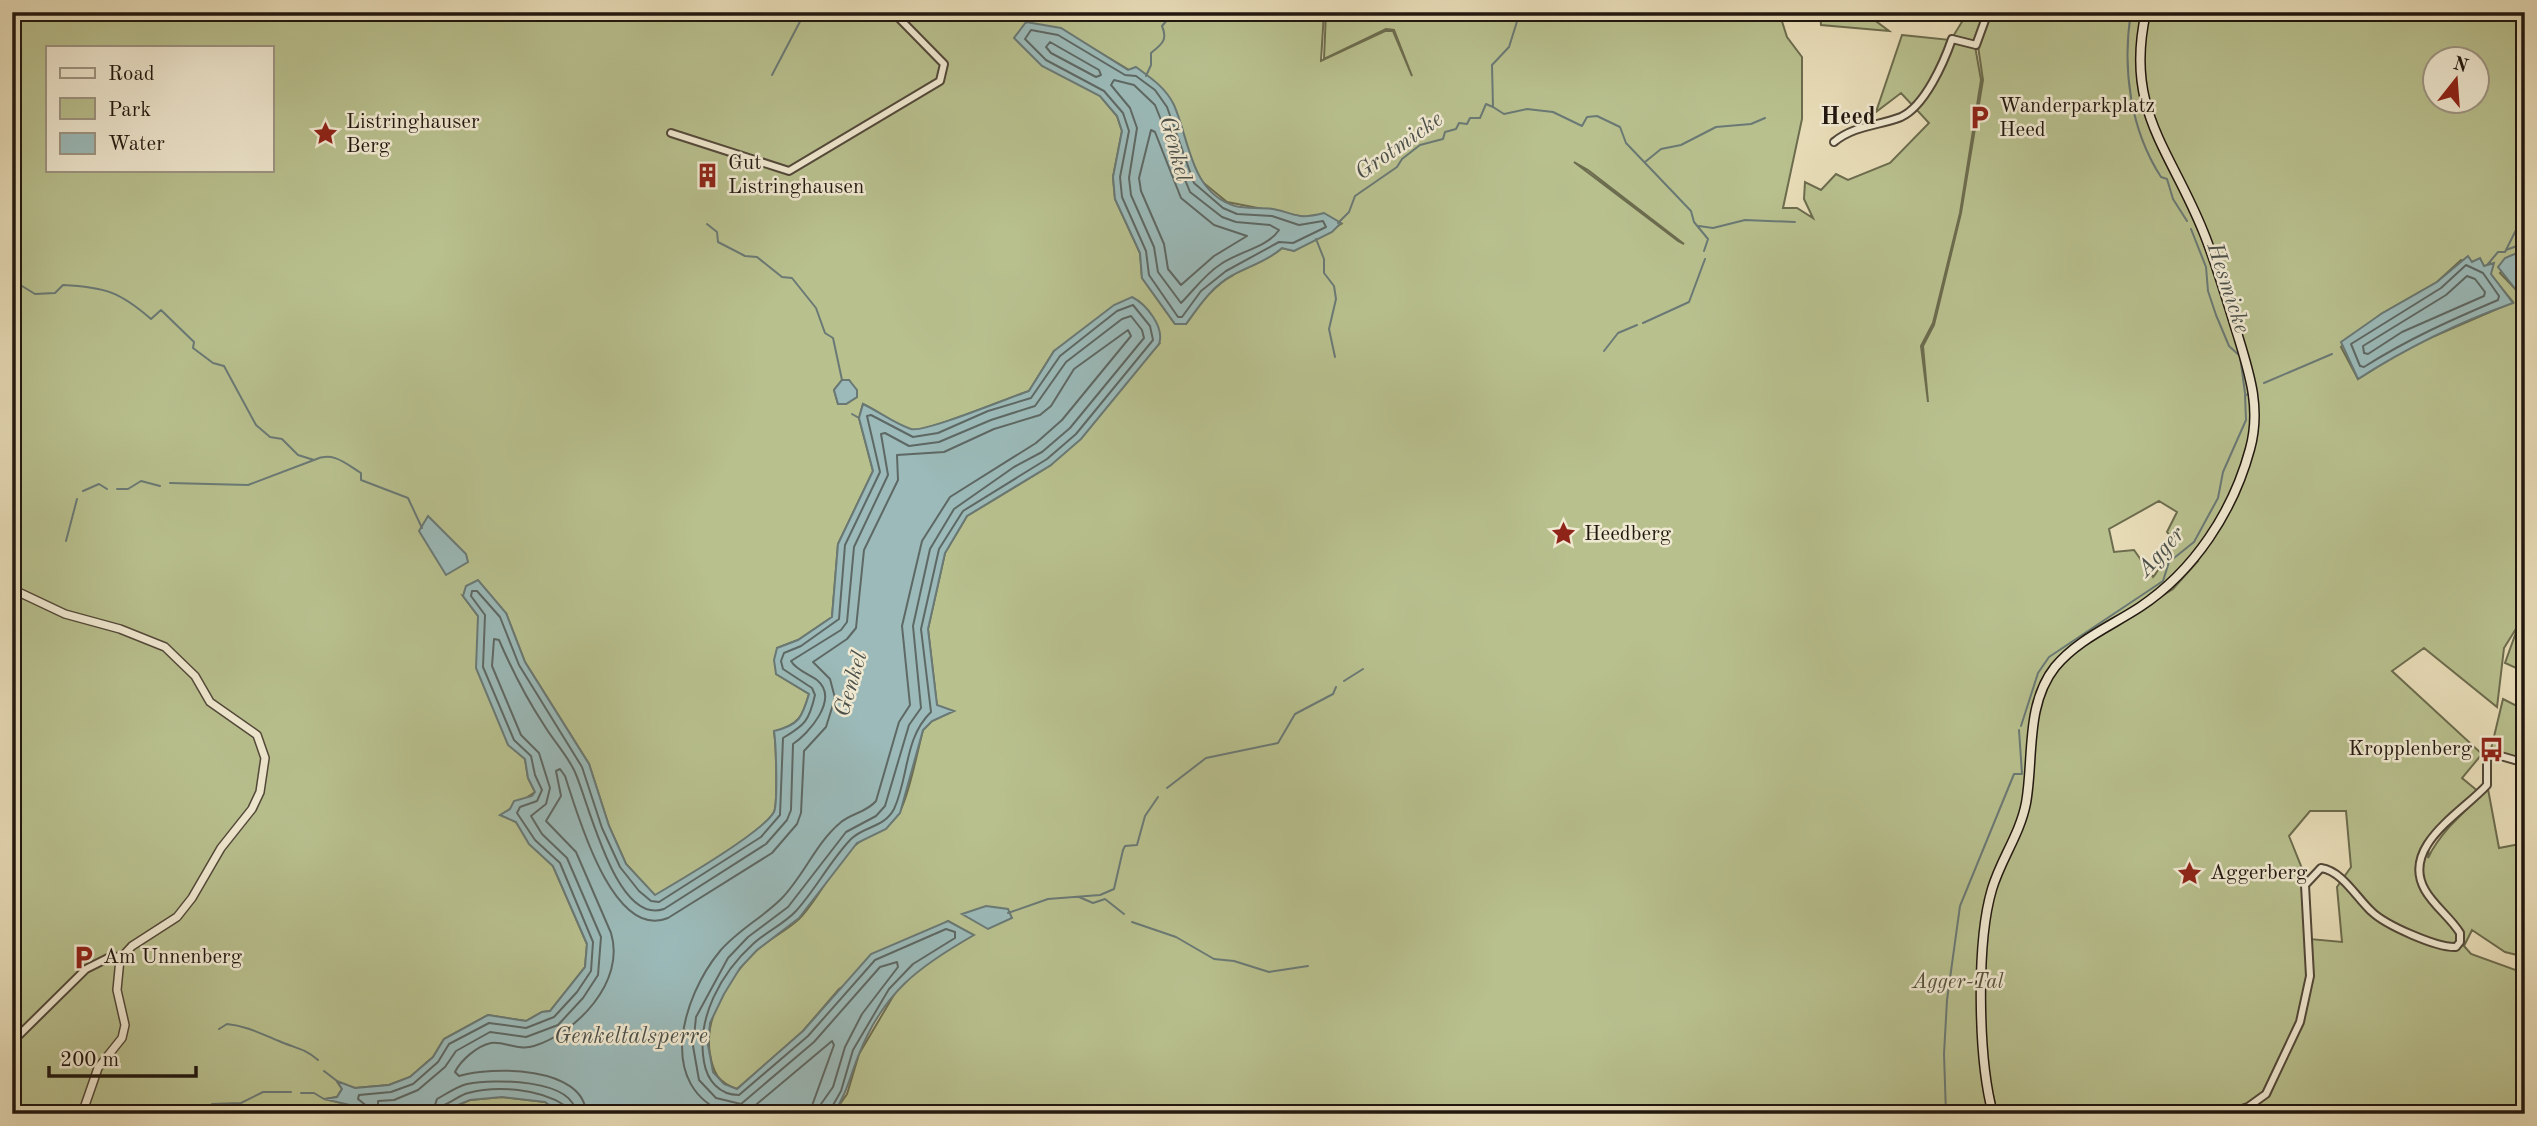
<svg xmlns="http://www.w3.org/2000/svg" width="2537" height="1126" viewBox="0 0 2537 1126" font-family="'Old Standard TT',serif">
  <rect width="100%" height="100%" fill="#e8ddb8"/>
  <filter id="stains"><feTurbulence type="fractalNoise" baseFrequency=".00286" numOctaves="4"/><feColorMatrix values="0 0 0 0 .2 0 0 0 0 .09 0 0 0 0 .02 0 0 0 .5 -.17"/></filter>
  <radialGradient id="worn" r=".72"><stop offset=".6" stop-color="#630" stop-opacity="0"/><stop offset="1" stop-color="#630" stop-opacity=".3"/></radialGradient>
  <!-- green -->
  <path fill="#b8c08e" stroke="#6c6c4e" stroke-width="2" fill-rule="evenodd" d="M12,12h1312l-3,49 64,-30h8l19,45 -18,-46 -8,-1 -62,30 2,-47h453l8,25 15,20v62l-19,89h14l16,10 -9,-19 1,-17 16,8 15,-16 12,6 42,-17 39,-40 -14,-15 28,-38 10,-29 22,5 6,34 -21,133 -27,110 -12,23 7,56 -5,-56 11,-21 27,-112 22,-133 -5,-34 12,-34h535v244l-3,-5 -22,22 25,26v373l-20,-9 14,-39 -15,24 -7,59 -73,-59 -32,23 90,83 -20,24 17,14 -50,54 -1,12c12,-26 37,-47 60,-69l11,59 26,-5v271h-528l-4,-19 1,19h-1161l14,-20 12,-40 36,-61 22,-24 56,-34 -25,-14 -109,68 -36,42 -66,58c-19,-7 -24,-16 -27,-35 -7,-37 20,-78 46,-103 13,-12 30,-20 43,-32 20,-20 38,-61 59,-76 14,-11 27,-12 39,-27 10,-12 21,-67 26,-86l9,-9 21,-10 -16,-5 -9,-77 17,-76 22,-37 84,-51 108,-121 -105,7 -25,40c-21,7 -105,42 -118,39 -16,-5 -33,-19 -48,-26l-4,14 14,53 -35,73 -6,73 -34,23 -21,8 -1,26 33,20c-7,24 -10,30 -35,38 2,11 4,71 0,80 -11,21 -95,69 -119,84l-29,-32 -17,-38 -20,-62 -64,-102 -19,-49 -43,-17 15,20v17l30,111 17,15 3,19 7,14 -34,23 15,7 14,22 23,22 34,78 -2,23 -35,44 -8,1 -16,9 -38,-6 -44,24 -11,18 -23,20 -21,8 -34,3 -17,-5 4,6 -5,8 -11,2 28,7 12,8h-354zM1061,29l68,41 60,84 11,26 27,22 114,22 -47,27 -12,-3c-14,13 -33,18 -49,27 -21,11 -34,31 -47,49h-11l-33,-46 -2,-25 -25,-54 -2,-22 9,-46 -5,-15 -17,-20zM47,47h224v123h-224zM2436,60h42v42h-42zM1574,162l14,8 96,74 -6,-3zM2480,259l4,8 6,-4v11l23,28 -104,45 -51,32 -17,-32 40,-33 56,-32 24,-22 11,2zM842,380h7l8,17 -11,7h-8l-4,-14zM2159,501l18,11 -10,20 9,12c-16,8 -12,22 -23,33l-19,-27 -20,2 -5,-23zM2195,558l3,3 -25,28 -44,28zM2310,811h36l5,56 -14,20 5,55 -32,-3 2,37 -10,45 7,-44 -6,-74 2,-27 -16,-40zM2472,930l33,22 16,4 -3,15 -47,-17 -7,-8z
    M1820,12l49,4 20,15 -68,-6z
    M1968,12h19l-12,32 -23,-6z
    M1902,35l49,5 -10,29 -27,38 -13,-14 -25,19z
    M2503,699l22,11v51l-34,-12z
    M502,1097l43,5 17,12h-126l34,-14z"/>
  <!-- water -->
  <path fill="#9bbab9" stroke="#6a7975" stroke-width="2" d="M1026,22l35,6 67,42 8,-3c15,11 30,21 38,38 16,36 16,87 61,101 12,3 25,1 38,3 25,5 23,11 51,4l17,10 -9,9 -38,19 -12,-3c-14,13 -33,18 -49,27 -21,11 -34,31 -47,49h-11l-33,-46 -2,-25 -25,-54 -2,-22 9,-46 -5,-15 -17,-20 -58,-30 -28,-28z
    M2522,251l3,5 -1,44 -26,-33 7,-9z
    M2468,256l4,6 8,-4 4,8 10,-3 -3,11 22,29c-56,20 -105,44 -155,76l-17,-37 40,-28 56,-32z
    M1132,297c14,7 33,30 27,47l-78,95 -30,26 -84,51 -22,37 -17,76 9,76 17,6 -22,10 -9,9 -23,83 -14,16 -29,14 -58,75 -42,32 -17,18 -16,26 -14,29 -2,22 5,27 11,12 13,5 66,-58 68,-77 77,-33 26,14c-56,32 -90,57 -115,119 -9,22 -12,40 -26,60h-271l-17,-12 -43,-5 -32,3 -34,14h-70l-12,-8 -30,-7 13,-2 5,-8 -5,-8 18,7 34,-3 21,-8 23,-20 11,-18 44,-24 38,6 16,-9 8,-1 35,-44 2,-23 -34,-78 -24,-22 -13,-22 -16,-7 10,-6 4,-8 18,-5 3,-4 -7,-14 -3,-19 -17,-14 -32,-77 2,-52 -15,-20 3,-10 12,-6 28,33 19,49 64,102 20,62 17,38 29,31c24,-14 108,-63 119,-83 4,-9 2,-69 0,-81 25,-6 28,-13 35,-37l-33,-20 -2,-14 3,-12 21,-8 34,-23 6,-73 35,-73 -14,-53 4,-14c15,7 32,20 48,25 13,4 97,-31 118,-38l25,-40 60,-46z
    M842,380h7l8,10v7l-11,7h-8l-4,-14z
    M428,516l38,38 2,8 -22,13 -27,-44z
    M986,906l22,3 4,9 -24,11 -26,-15z"/>
  <g fill="none" stroke-linecap="round" stroke-linejoin="round">
    <!-- shore -->
    <path stroke="#5e6864" stroke-width="2" d="M1031,30l27,5 67,40 11,1 19,14 12,17 27,76 29,25 14,6 35,2 27,9 24,-4 3,6 -33,16 -14,-1 -53,29 -25,20 -19,26h-4l-29,-42 -3,-24 -24,-54 -2,-20 9,-46 -6,-18 -19,-22 -58,-31 -21,-21z
      M1050,42l49,28 2,5 -5,2 -45,-24 -5,-6z
      M1114,80l20,5 21,20 35,87 32,25 14,5 34,3 9,5c-11,17 -41,22 -58,34 -16,10 -27,26 -40,39l-23,-31 -4,-25 -23,-52 -2,-17 8,-50 -7,-20 -19,-23z
      M1151,130l4,2 26,66 33,27 33,11 -33,20 -33,29 -13,-16 -4,-25 -23,-53 -2,-13z
      M2466,265l17,8 16,23 -1,4c-47,20 -90,39 -134,67l-4,-1 -9,-22 90,-56z
      M2467,276l8,3 10,13 -1,4 -82,36 -34,22 -4,-1 -1,-7 83,-51z
      M369,1114l-1,-7 -10,-8 1,-4 32,-3 22,-8 25,-22 11,-18 40,-21 37,5 28,-11 23,-25 14,-21 2,-29 -33,-79 -25,-23 -18,-27 3,-6 17,-6 5,-11 -7,-15 -4,-19 -17,-16 -31,-73 2,-52 -14,-19 1,-5h5l23,26 19,48 63,102 20,61 18,39 19,24 12,10 8,1 102,-65 19,-22 3,-77c22,-13 26,-17 32,-43l-3,-7 -29,-19 -2,-8 3,-8 17,-7 38,-27 6,-74 35,-73 -13,-56 4,-1 42,22 25,-4 50,-22 43,-13 29,-42 57,-45 16,-6 17,21 3,14 -77,94 -29,25 -84,52 -24,38 -18,80 10,83c-27,26 -22,65 -37,97 -10,19 -30,17 -43,30 -21,22 -35,50 -55,72 -12,13 -30,21 -43,33 -32,29 -57,74 -49,118 3,18 15,33 35,33l69,-59 67,-76 71,-31 9,3v6l-42,26 -24,25 -36,61 -12,41 -13,23
      M378,1114v-13l16,-1 24,-10 27,-23 11,-16 34,-19 36,5 32,-12 25,-27 15,-23 3,-38 -34,-79 -25,-24 -11,-18 15,-12 4,-16 -11,-35 -18,-18 -29,-69 2,-27 5,1c13,30 27,58 45,85 9,15 22,29 30,45 14,28 41,156 90,139l102,-65 21,-24 4,-10 2,-66c15,-10 47,-45 24,-64 -8,-6 -21,-10 -26,-19l50,-31 6,-8 7,-75 34,-72 -7,-41 4,-1 24,13 30,-4 52,-22 44,-14 31,-44 56,-43 9,-3 11,14 2,8 -74,90 -28,24 -28,15 -60,42 -24,40 -17,77 8,82 -12,17 -24,81 -9,10 -30,16 -58,75 -40,30 -20,21 -32,59 -3,29 6,34 17,18 25,6 73,-62 66,-75 17,-5 1,5 -36,47 -17,33 -12,40 -12,17 -2,10
      M432,1114l5,-15c9,-5 21,-13 30,-15 26,-5 107,-6 109,30
      M440,1114l4,-9c8,-3 16,-10 24,-12 29,-8 72,-4 96,12l3,9
      M586,1114c-1,-48 -95,-48 -127,-38l-4,-4c6,-12 22,-26 36,-29 13,-2 27,8 43,3 42,-13 92,-64 77,-113l-35,-81 -30,-31 15,-25 -5,-25 4,-2 5,7c12,36 47,165 103,142l104,-65 25,-29 4,-11 3,-62 22,-24 9,-29 -5,-19 -17,-17 34,-23 9,-11 8,-78 34,-70 -1,-25 47,-3 50,-23 46,-14 11,-9 23,-37 54,-39 3,6 -69,84 -26,23 -86,54 -28,44 -20,85 8,79 -11,17 -23,79c-10,12 -25,12 -36,22 -24,20 -37,54 -59,76 -19,19 -43,31 -61,52 -38,46 -65,136 8,163
      M745,1114l87,-73 2,4 -25,69"/>
    <!-- stream -->
    <path stroke="#6a7975" stroke-width="2" d="M1026,12v11
      M2131,12c-9,56 -1,117 30,165l6,2 6,20 14,22
      M772,75l33,-63
      M1146,76l5,-11v-12c11,-9 17,-13 11,-27l12,-14
      M1493,107l11,7 23,-5 26,3 29,14 5,-9 10,-1 23,11 6,16 65,68 3,11 14,17 -4,12
      M1645,162l16,-13 20,-4 35,-18 35,-3 14,-6
      M2524,169l1,-1
      M2520,175l5,20
      M1338,223l11,-11 6,-16 42,-29 5,-8 18,-14 23,-6 2,-7 11,-3 3,-6 8,1 3,-6h10l6,-14 7,3 -1,-42 17,-18 11,-35
      M707,224l10,8 1,10 27,14 12,1 25,20 10,1 24,30 9,25 8,5 9,42
      M1699,226l14,2 32,-8 50,2
      M2191,229l15,38 2,24 8,24 13,31 11,10 5,37
      M1316,239l8,20v14l10,13 2,13 -7,30 6,28
      M2506,250l19,-7
      M2488,264l10,-12h7l16,-32
      M12,287l10,-1 13,8 20,-1 8,-8c42,2 57,7 88,34l10,-9 33,32 -1,6 20,15 11,3 32,59 14,12 12,2 16,16 16,5c19,-9 31,3 47,13v7l47,18 14,30
      M1643,323l46,-21 16,-43
      M1604,351l14,-18 19,-8
      M2264,383l68,-29
      M852,414l7,4
      M170,483l78,2 66,-25
      M117,489h11l13,-8 19,5
      M83,491l16,-7 8,5
      M66,541l11,-42
      M1344,681l19,-12
      M2021,726l17,-53 11,-16 114,-76 6,-19 25,-20 24,-44 5,-26 23,-52 -1,-25 4,-1
      M1167,788l39,-30 72,-15 17,-29 38,-20 3,-7
      M1079,897l14,6 12,-4 19,15
      M1008,913l40,-14 52,-4 14,-6 9,-39 2,-4 12,-1 8,-29 13,-19
      M1132,922l44,15 38,22 20,2 35,11 39,-6
      M219,1029l8,-5c20,2 34,10 52,17 15,7 26,7 39,19
      M324,1071l13,10
      M301,1093h13l10,6
      M199,1114l13,-10 29,-1 22,-11h28
      M1946,1114l-2,-60 3,-54 13,-94 54,-132h8l-3,-44"/>
    <defs>
      <path id="minor" d="M671,133l118,38 151,-90 4,-17 -51,-52
        M1834,142c21,-17 44,-16 67,-25 24,-11 43,-55 51,-78l24,6 12,-33
        M12,1042l74,-73 22,-11 14,-2
        M2227,1114l21,-7 18,-13 34,-72 10,-46 -5,-91 16,-17c21,3 35,29 50,43 14,14 66,37 85,36l4,-5v-9c-10,-16 -26,-27 -35,-43 -25,-44 38,-78 62,-105v-33l38,11"/>
      <path id="tertiary" d="M12,589l53,25 55,15 45,18 30,29 15,26 47,33 8,23 -5,34 -8,17 -31,39 -29,50 -15,19 -45,29 -12,13 -3,31 8,35 -3,13 -24,30 -16,46"/>
      <path id="secondary" d="M1993,1114c-15,-55 -17,-171 -1,-225 9,-30 28,-55 34,-86 8,-44 -1,-98 29,-136 22,-27 56,-41 85,-60 54,-36 93,-95 110,-158 11,-40 0,-74 -12,-113 -11,-35 -21,-71 -35,-105 -33,-82 -79,-122 -57,-219"/>
    </defs>
    <!-- minor casing -->
    <use href="#minor" stroke="#524839" stroke-width="10"/>
    <!-- tertiary casing -->
    <use href="#tertiary" stroke="#524839" stroke-width="10"/>
    <!-- secondary casing -->
    <use href="#secondary" stroke="#20170f" stroke-width="11"/>
    <!-- minor -->
    <use href="#minor" stroke="#f0e9d1" stroke-width="6"/>
    <!-- tertiary -->
    <use href="#tertiary" stroke="#f0e9d1" stroke-width="7"/>
    <!-- secondary -->
    <use href="#secondary" stroke="#f0e9d1" stroke-width="8"/>
  </g>
  <!-- icons -->
  <defs>
    <symbol id="parking-bare" viewBox="-9 -9 18 18"><path d="M-3.5-5.5H1a3.5 3.5 0 0 1 0 7H-1V5.5H-3.5ZM-1-3.4V-.6H.8a1.4 1.4 0 0 0 0-2.8Z" fill="#8f2418" stroke="#f0e9d1" stroke-width="2.5" paint-order="stroke"/></symbol>
    <symbol id="sight-bare" viewBox="-9 -9 18 18"><path d="M0-6L1.8-2.2L6-1.7L2.9 1.2L3.7 5.4L0 3.3L-3.7 5.4L-2.9 1.2L-6-1.7L-1.8-2.2Z" fill="#8f2418" stroke="#f0e9d1" stroke-width="2.5" paint-order="stroke"/></symbol>
    <symbol id="building-bare" viewBox="-9 -9 18 18"><path d="M-4-6H4V6H1V3H-1V6H-4ZM-2.5-4.3h1.7v1.8h-1.7ZM.8-4.3h1.7v1.8H.8ZM-2.5-1h1.7V.8h-1.7ZM.8-1h1.7V.8H.8Z" fill="#8f2418" stroke="#f0e9d1" stroke-width="2.5" paint-order="stroke"/></symbol>
    <symbol id="bus-bare" viewBox="-9 -9 18 18"><path d="M-5-6H5V4H4V6H2V4H-2V6H-4V4H-5ZM-3.5-4V0h7V-4ZM-3.5 1.2v1.5H-2V1.2ZM2 1.2v1.5H3.5V1.2Z" fill="#8f2418" stroke="#f0e9d1" stroke-width="2.5" paint-order="stroke"/></symbol>
  </defs>
  <g fill-rule="evenodd">
    <use href="#parking-bare" x="1962" y="100" width="35" height="35"/>
    <use href="#sight-bare" x="308" y="116" width="35" height="35"/>
    <use href="#building-bare" x="690" y="158" width="35" height="35"/>
    <use href="#sight-bare" x="1546" y="516" width="35" height="35"/>
    <use href="#bus-bare" x="2474" y="732" width="35" height="35"/>
    <use href="#sight-bare" x="2172" y="856" width="35" height="35"/>
    <use href="#parking-bare" x="66" y="940" width="35" height="35"/>
  </g>
  <g text-anchor="middle" dominant-baseline="central" stroke-width="5" stroke-linejoin="round" paint-order="stroke">
    <!-- poi labels -->
    <g font-size="21" fill="#20170f" stroke="#f0e9d1" text-anchor="start">
      <text x="1999" y="106">Wanderparkplatz<tspan x="1999" dy="24">Heed</tspan></text>
      <text x="346" y="122">Listringhauser<tspan x="346" dy="24">Berg</tspan></text>
      <text x="728" y="163">Gut<tspan x="728" dy="24">Listringhausen</tspan></text>
      <text x="1584" y="534">Heedberg</text>
      <text x="2472" y="749" text-anchor="end">Kropplenberg</text>
      <text x="2210" y="873">Aggerberg</text>
      <text x="103" y="957">Am Unnenberg</text>
    </g>
    <!-- park labels -->
    <g font-size="21" font-style="italic" fill="#55523b" stroke="#f0e9d1">
      <text x="1958" y="982">Agger-Tal</text>
    </g>
    <!-- water labels -->
    <g font-size="23" font-style="italic" fill="#4b504a" stroke="#f0e9d1">
      <text transform="translate(1399 146) rotate(-35)">Grotmicke</text>
      <text transform="translate(1175 149) rotate(75)">Genkel</text>
      <text transform="translate(2228 288) rotate(72)">Hesmicke</text>
      <text transform="translate(2161 552) rotate(-48)">Agger</text>
      <text transform="translate(851 684) rotate(-73)">Genkel</text>
      <text x="631" y="1036">Genkeltalsperre</text>
    </g>
    <!-- quarter labels -->
    <g font-size="24" font-weight="bold" fill="#20170f" stroke="#f0e9d1">
      <text x="1848" y="118">Heed</text>
    </g>
  </g>
  <!-- margin -->
  <rect width="2537" height="1126" fill="none" stroke="#e8ddb8" stroke-width="42"/>
  <rect x="14" y="14" width="2509" height="1098" fill="none" stroke="#20170f" stroke-width="3.5"/>
  <rect x="21" y="21" width="2495" height="1084" fill="none" stroke="#20170f" stroke-width="2"/>
  <!-- legend -->
  <rect x="46" y="46" width="228" height="126" fill="#f0e9d1" stroke="#9d9583" stroke-width="2"/>
  <rect x="60" y="68" width="35" height="10" fill="#f0e9d1" stroke="#9d9583" stroke-width="2"/>
  <text x="108" y="80" font-size="21" fill="#20170f">Road</text>
  <rect x="60" y="98" width="35" height="21" fill="#b8c08e" stroke="#9d9583" stroke-width="2"/>
  <text x="108" y="116" font-size="21" fill="#20170f">Park</text>
  <rect x="60" y="133" width="35" height="21" fill="#9bbab9" stroke="#9d9583" stroke-width="2"/>
  <text x="108" y="150" font-size="21" fill="#20170f">Water</text>
  <!-- north arrow -->
  <g transform="translate(2456 80) rotate(17)"><circle r="33" fill="#f0e9d1" stroke="#9d9583" stroke-width="2"/>
  <path d="M0-5L12 26L0 18L-12 26Z" fill="#8f2418"/>
  <text y="-10" font-size="19" font-weight="bold" text-anchor="middle" fill="#20170f">N</text>
  </g>
  <!-- scale -->
  <path d="M49 1066v10h147v-10" fill="none" stroke="#20170f" stroke-width="3.5"/>
  <text x="60" y="1066" font-size="21" fill="#20170f" stroke="#f0e9d1" stroke-width="5" paint-order="stroke">200 m</text>
  <rect width="100%" height="100%" filter="url(#stains)"/>
  <rect width="100%" height="100%" fill="url(#worn)"/>
</svg>
